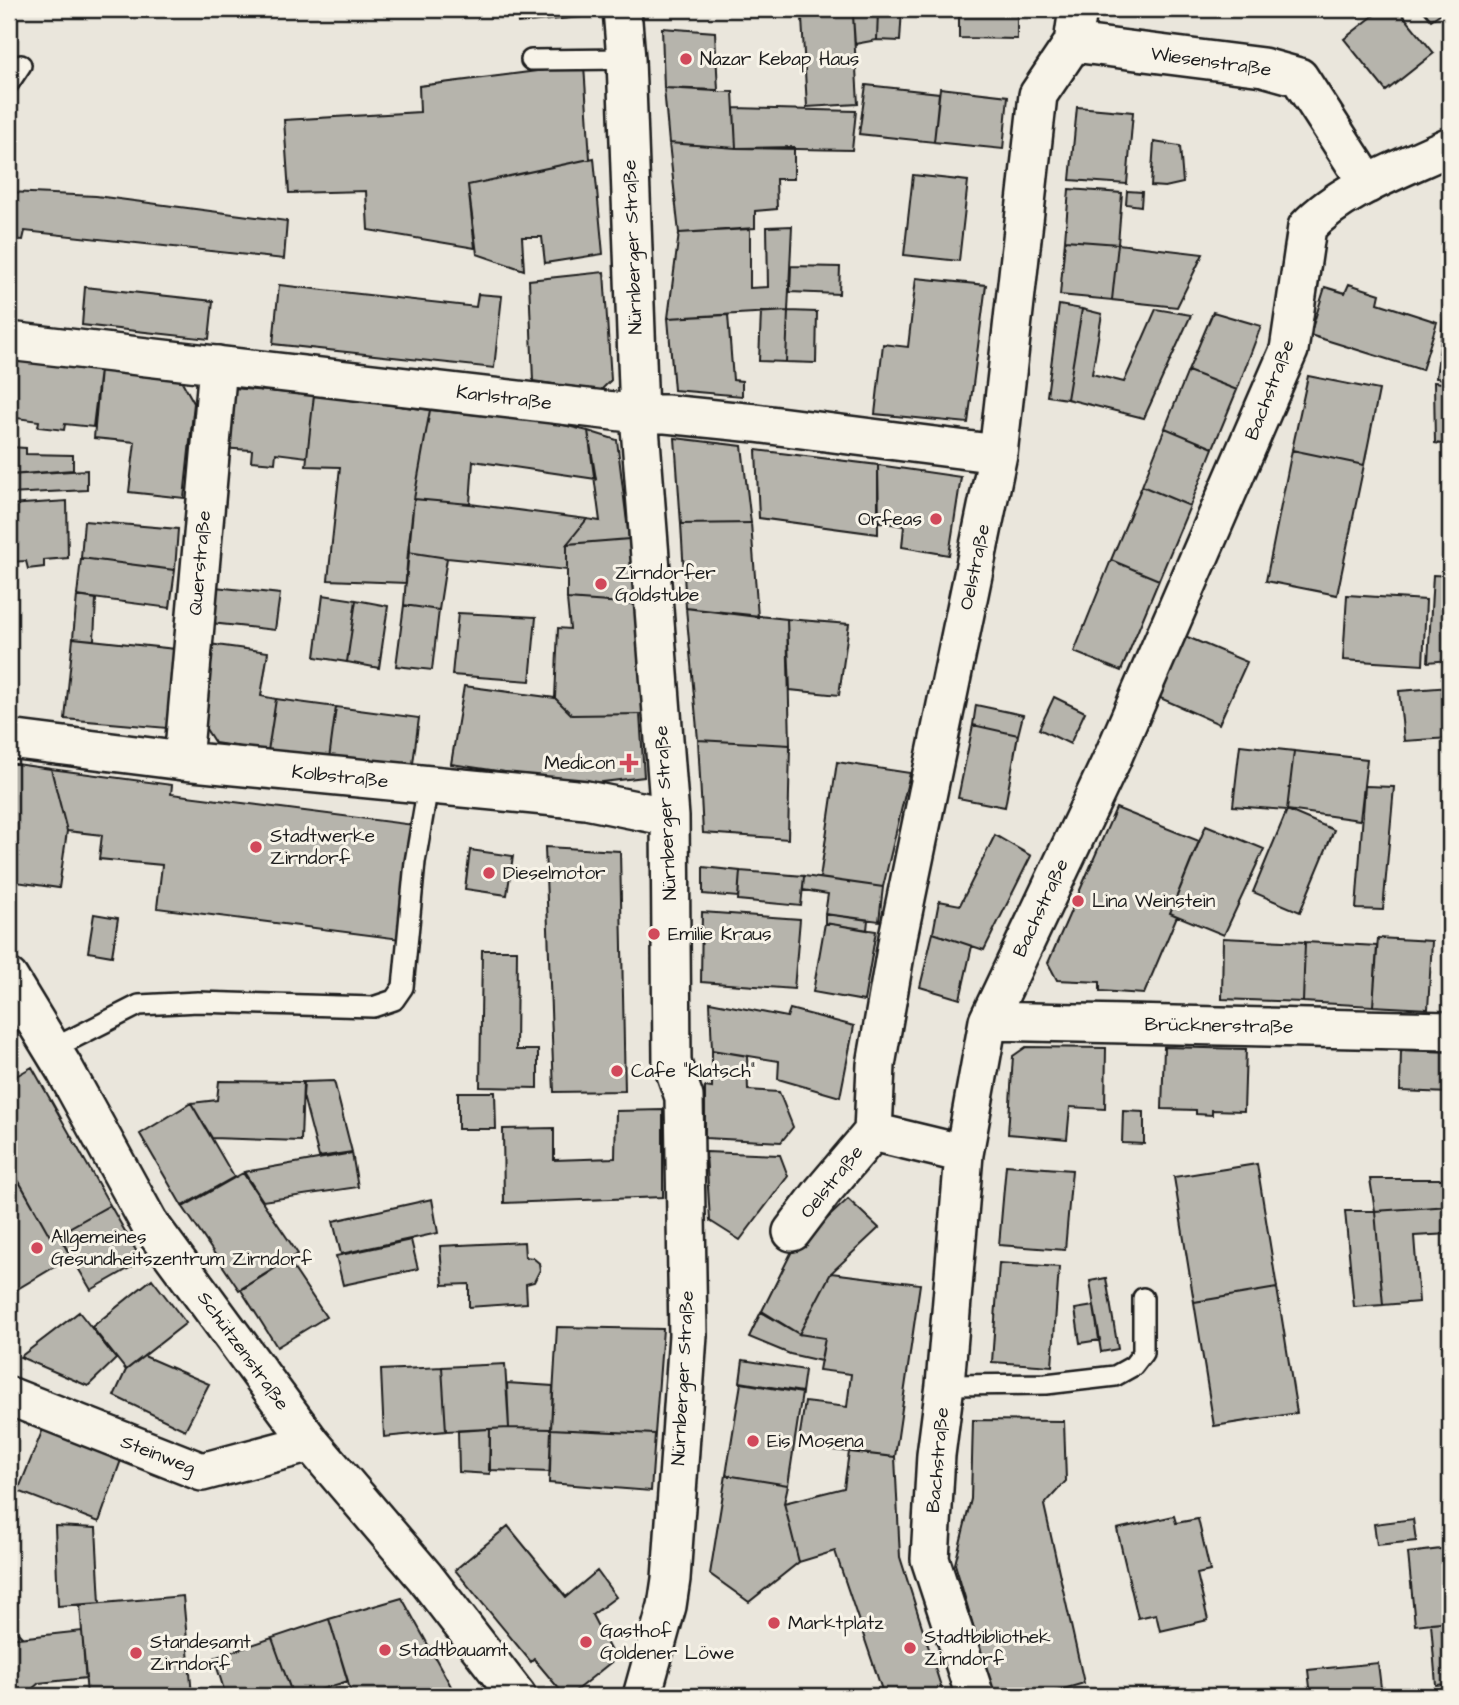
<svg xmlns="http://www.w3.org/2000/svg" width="1459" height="1705" viewBox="0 0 1459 1705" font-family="'Architects Daughter',sans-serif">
  <rect width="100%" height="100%" fill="#eae6dc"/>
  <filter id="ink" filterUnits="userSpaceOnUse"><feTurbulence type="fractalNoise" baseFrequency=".0143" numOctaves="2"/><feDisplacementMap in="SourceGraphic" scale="14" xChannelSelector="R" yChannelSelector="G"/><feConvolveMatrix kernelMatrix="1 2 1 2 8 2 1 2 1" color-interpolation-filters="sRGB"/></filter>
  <g filter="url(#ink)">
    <!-- building -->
    <path fill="#b6b4ac" stroke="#1c1c1c" stroke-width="2" d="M516,9h65v8l-63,6z
      M878,9h24l-2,32 -23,-1z
      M959,9h58v30l-58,-1z
      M1382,9h16l36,44 -48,38 -42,-52z
      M1422,9h25l-16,11z
      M878,11l-1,29 -22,4 -2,-29z
      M853,15l5,89 -51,3 -5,-89z
      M662,28l53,4 3,58 -54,-2z
      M584,65l6,94 -122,26 7,63 -107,-18 -2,-39 -77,2 -5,-73 136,-8 -1,-26z
      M866,85l73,8 -5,49 -75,-8z
      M664,88l69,4 3,56 -67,-5z
      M940,88l68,8 -5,53 -69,-7z
      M1077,107l56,5 -6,72 -57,-4z
      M734,108l122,3 -4,39 -116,-2z
      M1154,142l26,4 3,37 -18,4 -14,-1z
      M669,143l67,5 58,-1v32h-18l1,30 -22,2v17l-76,5z
      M594,158l9,96 -58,9 -3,-26h-20l2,33 -47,-16 -9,-69z
      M913,175l55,6 -9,80 -55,-6z
      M1450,180v20l-8,-17z
      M1069,189l53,4 -4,51 -53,-4z
      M1127,191l15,1 -1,14 -15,-2z
      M9,192l87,4 191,25 -3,38 -259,-28 -2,9 -14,-1z
      M792,226l-4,85 -120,7 11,-85 71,-4v59l18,-1 -1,-60z
      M1065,240l53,4 -6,56 -52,-5z
      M1118,244l85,10 -26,53 -65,-7z
      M791,266l49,1 -1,27 -49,-2z
      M604,272l7,108 -11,11 -67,-10 -4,-101z
      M916,278l70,7 -18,138 -93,-9 8,-70 25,3z
      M1349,284l31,10 -2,9 59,19 -15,48 -112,-35 15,-48 20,6z
      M279,285l197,22 2,-13 24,2 -8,72 -221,-24z
      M85,287l128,14 -4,38 -127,-14z
      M1059,305l23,4 -15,90 -20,-3z
      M1445,307l5,1v72l-14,-2z
      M1082,309l20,5 -10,60 32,8 32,-73 35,6 -47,103 -77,-19z
      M788,311l-2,51 -27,-1 2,-49z
      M788,311l29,1 -1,51 -30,-1z
      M1213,312l48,14 -24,64 -49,-19z
      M728,315l5,65 9,1v15l-68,-6 -6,-72z
      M10,359l90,11 -7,57 -28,-3 -1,6 -26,-3 1,-6 -30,-4z
      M100,370l80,8 14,25 -10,95 -55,-6 6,-50 -41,-4z
      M1188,371l49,19 -24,58 -48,-20z
      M1308,376l71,14 -15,75 -72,-15z
      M1434,382l16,2v61l-15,-2z
      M233,388l81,7 -7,62 -31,-4 -1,10 -24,-2 1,-11 -34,-2z
      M314,395l116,15 -16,89 -8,84 -78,-3 12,-113 -34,-1z
      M430,410l121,12 37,9 8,48 -123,-18 -3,43 -56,-5z
      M1165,428l48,20 -23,58 -48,-20z
      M588,431l29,9 12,99 -62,5 20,-25 13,2z
      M675,438l67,8 9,77 -70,1z
      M9,447l17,1v6l47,1v15l-64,5z
      M756,450l122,15v69l-119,-16z
      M1292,450l72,15 -27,130 -71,-14z
      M878,465l83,12 -12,78 -47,-8 2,-21 -25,-4z
      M87,470v20l-78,4v-19z
      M1142,486l48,20 -31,74 -48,-20z
      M414,499l56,5 117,15 -20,25v26l-120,-12 -39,-6z
      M67,501l1,57 -24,2v7l-16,2 -2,-8 -17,1v-57z
      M84,521l94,8 -3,41 -94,-12z
      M751,523l7,94 -72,-9 -5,-84z
      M629,539l7,65 -69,-5v-55z
      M408,552l39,6 -8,52 -35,-5z
      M81,558l94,12 -5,38 -93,-12z
      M1111,560l48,20 -38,91 -47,-19z
      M1433,575l17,1v84l-22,2z
      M215,587l65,7 -5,36 -64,-7z
      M323,595l33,5 -9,62 -32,-5z
      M1347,595l79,5 -3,65 -80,-5z
      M77,596l19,3 -2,41 -21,-2z
      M567,599l69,5 8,110 -72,1 -17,-17 3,-70 12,1z
      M356,600l32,6 -9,62 -32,-6z
      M404,605l35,5 -7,60 -36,-4z
      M686,608l101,11 3,126 -92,-5z
      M458,613l78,4 -6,64 -78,-6z
      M787,619l62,5 -10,71 -49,-5z
      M1185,636l62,26 -28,62 -61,-27z
      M73,638l102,11 -8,79 -102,-9z
      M209,644l59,8 -7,44 15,3 -8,52 -53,-8 -16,-25z
      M464,686l91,12 17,17 68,-1 4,63 -58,7 -135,-20z
      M1450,687v51l-46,3 -5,-50z
      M1054,697l31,15 -15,32 -31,-15z
      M276,699l60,8 -7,52 -61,-8z
      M976,705l47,10 -5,20 -45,-10z
      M336,707l83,11 -7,53 -83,-12z
      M973,725l45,10 -13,72 -47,-9z
      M698,740l92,5 -2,94 -85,-6z
      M1240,745l54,6 -7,59 -54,-4z
      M1294,751l73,8 -7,61 -73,-10z
      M837,762l73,11 -27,114 -63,-9z
      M9,763l42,6 16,62 -8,57 -50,-7v-33l4,-29 -4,-1z
      M51,769l121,16 -1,9 243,31 -14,114 -243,-31 5,-43 -63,-6 3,-24 -35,-4z
      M1365,786l29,1 -11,123 -27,-1z
      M1116,808l83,33 -29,72 7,3 -33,78 -44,-3v-9l-43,-2 -9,-17z
      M1287,810l47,20 -34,82 -47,-20z
      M1206,825l58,24 -40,86 -54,-22z
      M995,835l36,21 -47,94 -51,-17 6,-32 21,4z
      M545,847l75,4 5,240 -71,1z
      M470,850l43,6 -6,39 -42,-6z
      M703,867l37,4 -2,26 -35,-3z
      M740,871l64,5 -3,30 -63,-6z
      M804,876l79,11 -4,34 -54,-7 3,-20 -25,-4z
      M702,912l98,7 -6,70 -93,-7z
      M94,914l24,4 -6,38 -24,-4z
      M825,914l43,6 -1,10 -42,-7z
      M1446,922h4v22l-5,-1z
      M825,923l51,8 -12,70 -51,-9z
      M933,933l39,13 -12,53 -40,-12z
      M1223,938l82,4 -2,60 -81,-3z
      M1378,938l54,3 -4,68 -55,-3z
      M1305,942l72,4 -4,60 -70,-4z
      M482,950h35l-1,100h22v38l-58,-1z
      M710,1002l77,15 3,-8 64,17 -14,71 -62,-18 1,-18 -67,-11z
      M1026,1047l80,1 -1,61 -35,-2 -3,32 -59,-5 5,-78z
      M1164,1047l82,2 -2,62 -32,-1v5l-16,-1v-4l-34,-1z
      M712,1050l35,6 1,34 31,2 14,35 -12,15 -76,-4v-51l7,1z
      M1401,1050l49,2v69v-28l-50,-2z
      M32,1067l78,138 -59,33 -42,-74v-84z
      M219,1081l84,1 -2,59 -89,-3 -21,-35 26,-3z
      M334,1081l18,71 -33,5 -16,-61 1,-14z
      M458,1092h37l1,37h-38z
      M191,1103l43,74 -52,29 -42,-72z
      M663,1110v87l-159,6 -1,-74 51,-1v32l61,-2 1,-47z
      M1123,1111l21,1v32l-22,-1z
      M706,1152l74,3 8,21 -48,64 -30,-19z
      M352,1153l6,34 -95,14 -19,-29z
      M1257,1164l20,124 -83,14 -20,-125z
      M1006,1165l66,5 -7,80 -66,-5z
      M243,1173l55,81 -59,36 -56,-83z
      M1370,1179h80v27l-75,5z
      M20,1183l31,55 7,-4 13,23 -62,37v-104z
      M432,1199l6,34 -97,21 -8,-33z
      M848,1199l31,29 -48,45 -32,61 -37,-23 30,-60z
      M110,1205l32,56 -51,29 -33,-56z
      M1450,1206v28l-36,2 5,66 -36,3 -8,-94z
      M1345,1211h30l8,94 -29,2z
      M411,1240l7,29 -75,16 -7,-29z
      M524,1242l1,15 8,1 6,5 1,7 -6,12 -8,2 1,19 -58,4v-23l-26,1 -3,-39z
      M288,1260l38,57 -49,30 -36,-57z
      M999,1263l60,4 -7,99 -60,-4z
      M831,1273l89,11 -25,173 -97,-11 7,-44 42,5 4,-33 -32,-4 6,-32 -26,-4z
      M1106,1278l12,71 -17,3 -11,-71z
      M152,1279l34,44 -60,47 -34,-43z
      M1277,1288l20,125 -83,13 -20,-124z
      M1094,1306l6,34 -20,3 -5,-34z
      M79,1312l37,47 -28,27 -68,-29z
      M761,1312l38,22 26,4 -4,23 -31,-7 -41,-17z
      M557,1327l106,2 -8,105 -104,-5z
      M144,1356l65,28 -24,46 -71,-34 12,-26z
      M743,1360l62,10 -3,22 -62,-10z
      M505,1364l4,64 -63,3 -4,-64z
      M442,1367l4,64 -62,6 -3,-67z
      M507,1383l46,3 -2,43 -42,-1z
      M741,1383l61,10 -14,92 -62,-10z
      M973,1420l91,1 2,60 -22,24 40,178 -44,13h-46l-39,-132 16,-65z
      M509,1428l42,1 -1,43 -61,-2 1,-41z
      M43,1429l78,31 -22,62 -81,-31z
      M490,1429v45l-31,-2 -1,-41z
      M551,1429l104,5 -4,57 -102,-8z
      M849,1452l46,5 5,100 44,139h-60l-49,-145 -36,11 -15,-59 60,-15z
      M726,1475l62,10 -4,18 15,59 -50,40 -39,-28z
      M1174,1516l2,7 22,-4 12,52 -13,3 11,46 -48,11 -4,-17 -18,4 -21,-89z
      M1413,1519l3,22 -39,4 -3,-21z
      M55,1526l41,2 4,75 -42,3z
      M508,1526l58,71 31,-26 19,26 -24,18 23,44 -46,37h-4l-31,-37 -3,3 -76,-92z
      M1450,1548v73l-35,4 -7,-72z
      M183,1596l9,99 -105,1 -7,-91z
      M402,1598l50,90 5,8h-105l-23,-77z
      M329,1619l19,62 -48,15h-7l-21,-58z
      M1450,1621v63l-14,1 -5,-62z
      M9,1623l13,14 -13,2z
      M82,1631l4,47 -47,5 -15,13h-15v-57z
      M272,1638l21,58h-67l-12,-38z
      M1378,1663l4,33h-71l-3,-26z"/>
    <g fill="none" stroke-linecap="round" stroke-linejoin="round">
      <defs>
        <path id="lane" d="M531,60l95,-1
          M9,83l12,-18
          M52,1049l87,-44 59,-3 175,5 21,-7 9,-13 12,-125 13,-76
          M945,1385l101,-1 69,-8 18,-10 10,-13v-55"/>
        <path id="street" d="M622,9l4,50 13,355 31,403 2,246 12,34 4,238 -17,244 -4,27 -25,90
          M1073,43l190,24 36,10 69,107
          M9,341l630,73h27l89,9 243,31
          M9,739l174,22 403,39 84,17
          M183,761l35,-396
          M9,978l56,92 84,153 162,220 114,134 92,119
          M988,1021l462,10
          M873,1132l91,22
          M792,1232l31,-41 50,-59 3,-67 23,-133 99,-478 40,-359 35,-52 5,-34
          M9,1396l193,76 109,-29
          M975,1696l-45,-137 6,-104 9,-70 19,-231 24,-133 124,-262 177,-409 18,-123c35,-38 97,-59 143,-81"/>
      </defs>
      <!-- lane casing -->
      <use href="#lane" stroke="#1c1c1c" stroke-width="24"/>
      <!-- street casing -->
      <use href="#street" stroke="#1c1c1c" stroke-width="42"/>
      <!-- lane -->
      <use href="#lane" stroke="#f7f3e8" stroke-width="19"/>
      <!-- street -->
      <use href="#street" stroke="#f7f3e8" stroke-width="37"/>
    </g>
  </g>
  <!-- markers -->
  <g fill="#d1495b" stroke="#f7f3e8" stroke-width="2.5">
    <circle cx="686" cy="59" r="7"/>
    <circle cx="936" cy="519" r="7"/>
    <circle cx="601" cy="584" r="7"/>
    <path d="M625.5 752.5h7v7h7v7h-7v7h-7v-7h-7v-7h7z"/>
    <circle cx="256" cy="847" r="7"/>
    <circle cx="489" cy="873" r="7"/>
    <circle cx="1078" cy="901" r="7"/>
    <circle cx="654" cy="934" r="7"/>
    <circle cx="617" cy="1071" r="7"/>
    <circle cx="37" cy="1248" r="7"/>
    <circle cx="753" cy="1441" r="7"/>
    <circle cx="774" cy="1623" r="7"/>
    <circle cx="586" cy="1642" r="7"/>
    <circle cx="910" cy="1648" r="7"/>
    <circle cx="385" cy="1650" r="7"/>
    <circle cx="136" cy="1653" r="7"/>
  </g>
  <g text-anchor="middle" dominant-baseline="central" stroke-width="6" stroke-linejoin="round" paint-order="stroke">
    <!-- poi labels -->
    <g font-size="19" fill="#1c1c1c" stroke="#f7f3e8" text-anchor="start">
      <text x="700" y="59">Nazar Kebap Haus</text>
      <text x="922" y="519" text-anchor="end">Orfeas</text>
      <text x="615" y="573">Zirndorfer<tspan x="615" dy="22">Goldstube</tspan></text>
      <text x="615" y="763" text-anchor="end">Medicon</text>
      <text x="270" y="836">Stadtwerke<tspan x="270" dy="22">Zirndorf</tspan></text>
      <text x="503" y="873">Dieselmotor</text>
      <text x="1092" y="901">Lina Weinstein</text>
      <text x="668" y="934">Emilie Kraus</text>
      <text x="631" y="1071">Cafe "Klatsch"</text>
      <text x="51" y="1237">Allgemeines<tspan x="51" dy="22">Gesundheitszentrum Zirndorf</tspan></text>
      <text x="767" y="1441">Eis Mosena</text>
      <text x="788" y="1623">Marktplatz</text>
      <text x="600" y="1631">Gasthof<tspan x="600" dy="22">Goldener Löwe</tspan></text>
      <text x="924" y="1637">Stadtbibliothek<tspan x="924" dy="22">Zirndorf</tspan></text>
      <text x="150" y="1642">Standesamt<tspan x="150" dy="22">Zirndorf</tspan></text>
      <text x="399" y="1650">Stadtbauamt</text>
    </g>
    <!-- street labels -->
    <g font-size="19" fill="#1c1c1c" stroke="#f7f3e8">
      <text transform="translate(1211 62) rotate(8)">Wiesenstraße</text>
      <text transform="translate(633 247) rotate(-92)">Nürnberger Straße</text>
      <text transform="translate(1270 390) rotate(-69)">Bachstraße</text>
      <text transform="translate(504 398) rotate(7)">Karlstraße</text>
      <text transform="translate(200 563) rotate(-85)">Querstraße</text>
      <text transform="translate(975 567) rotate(-78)">Oelstraße</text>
      <text transform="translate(340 777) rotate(6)">Kolbstraße</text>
      <text transform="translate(666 813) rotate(-93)">Nürnberger Straße</text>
      <text transform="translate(1041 908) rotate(-65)">Bachstraße</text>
      <text transform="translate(1219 1026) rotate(1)">Brücknerstraße</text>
      <text transform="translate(832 1182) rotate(-51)">Oelstraße</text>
      <text transform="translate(243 1351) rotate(54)">Schützenstraße</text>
      <text transform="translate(683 1378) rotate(-87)">Nürnberger Straße</text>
      <text transform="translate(158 1455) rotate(21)">Steinweg</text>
      <text transform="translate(938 1460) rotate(-85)">Bachstraße</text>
    </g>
  </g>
  <!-- margin -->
  <rect width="1459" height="1705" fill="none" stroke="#f7f3e8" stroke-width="35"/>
  <rect x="18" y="18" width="1424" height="1670" fill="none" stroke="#1c1c1c" stroke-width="2.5" filter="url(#ink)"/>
</svg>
